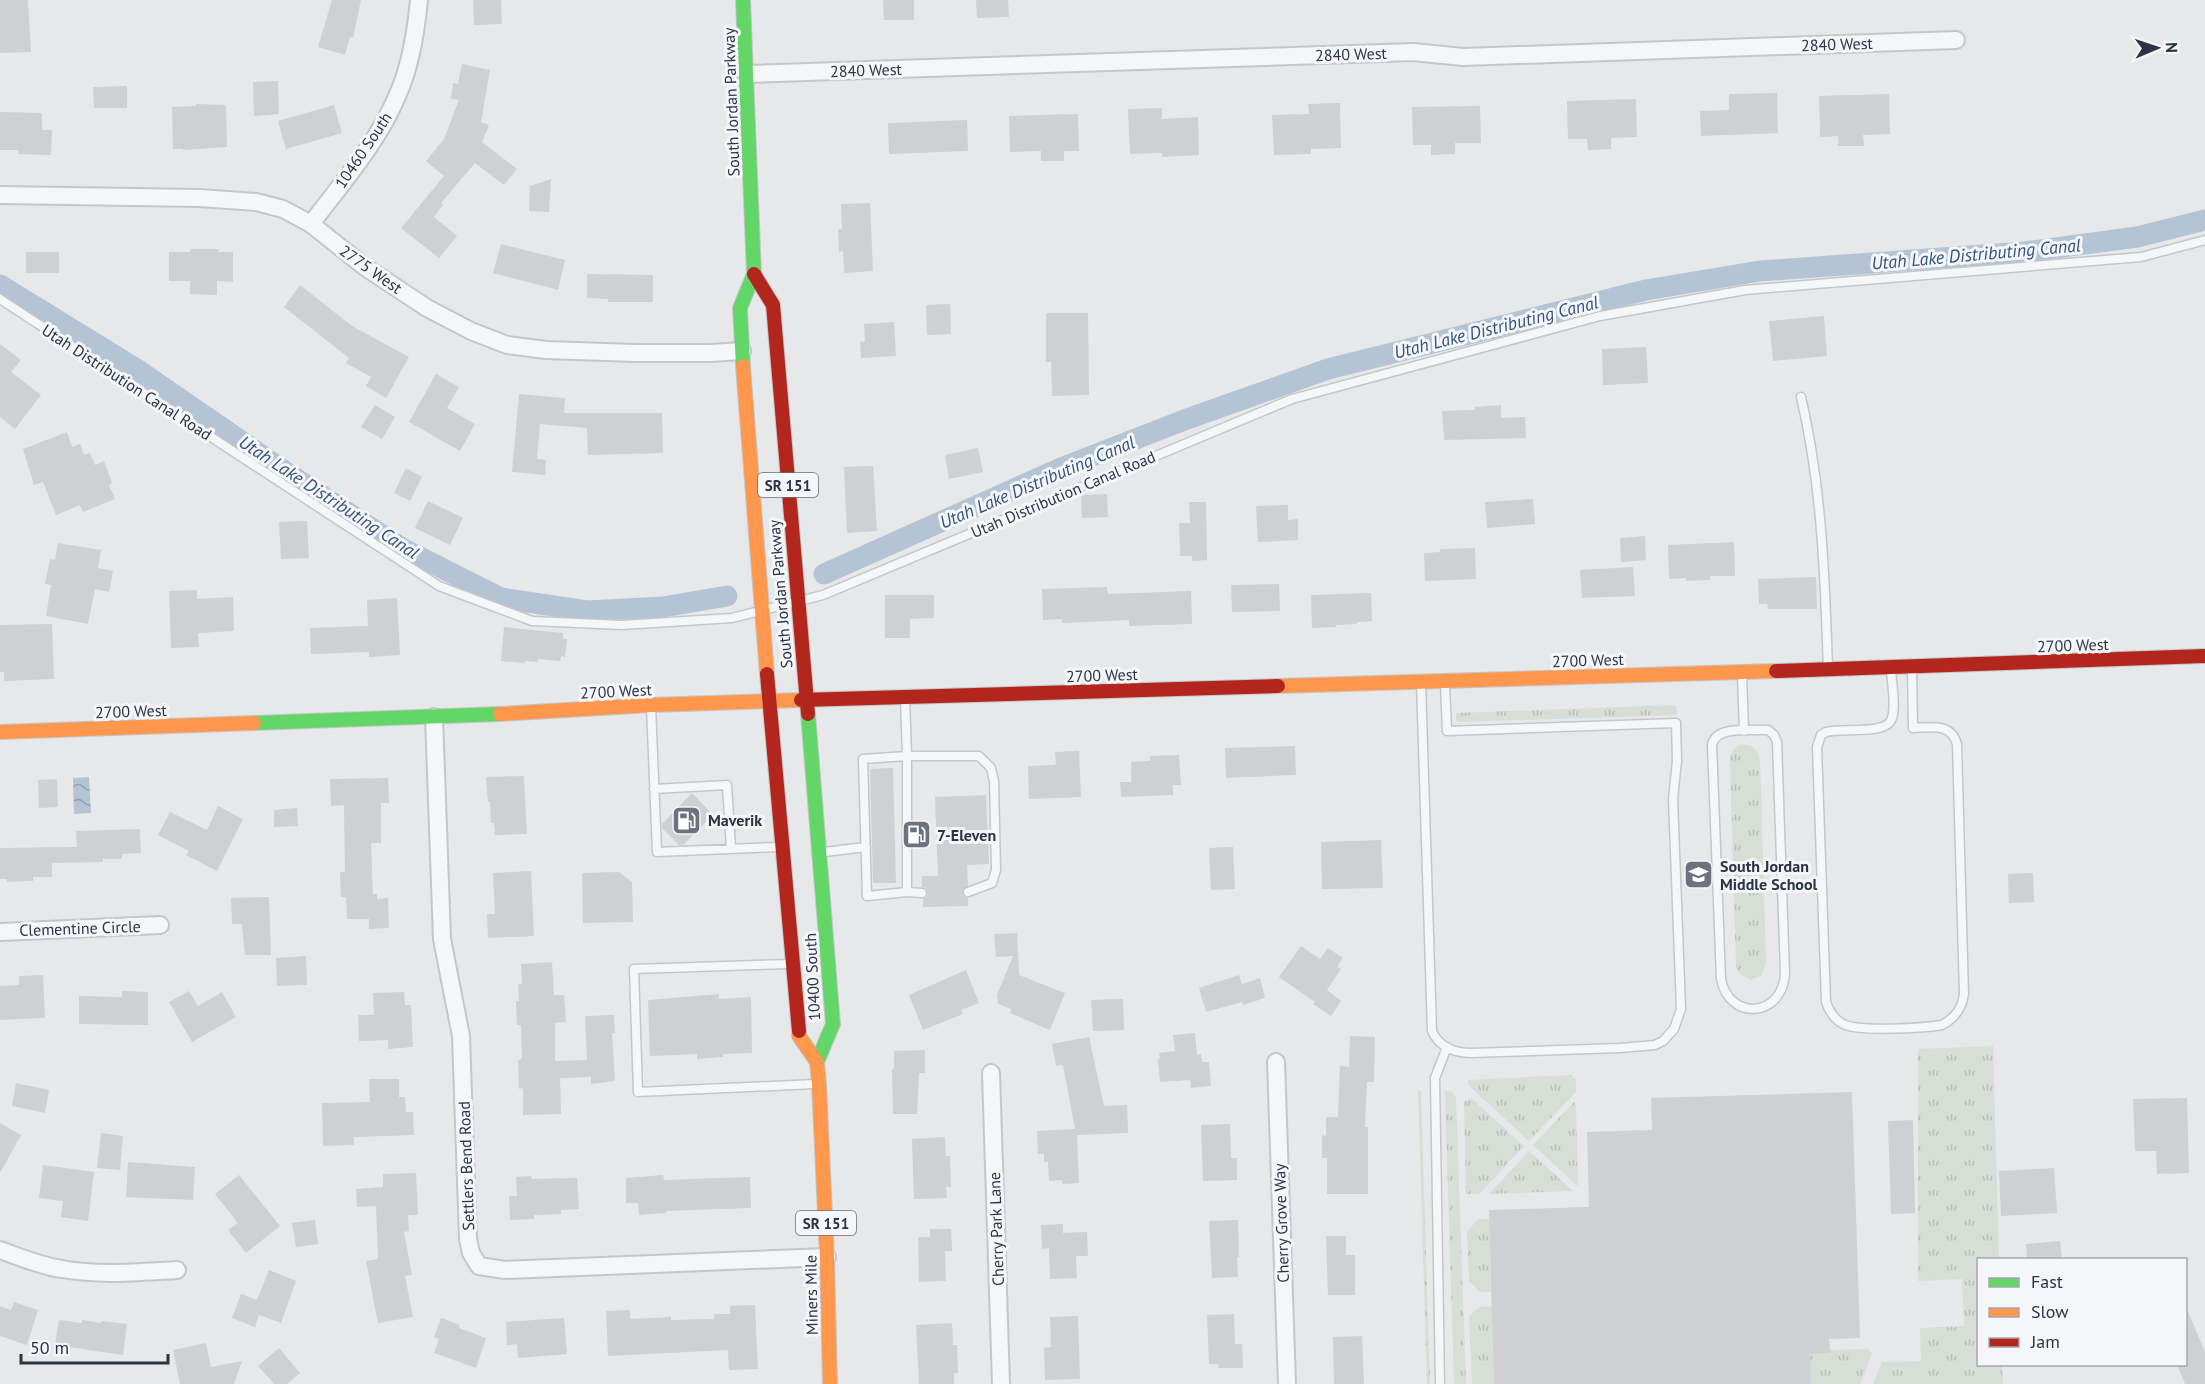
<svg xmlns="http://www.w3.org/2000/svg" width="2205" height="1384" viewBox="0 0 2205 1384" font-family="'PT Sans',sans-serif">
  <defs>
    <pattern id="grass-tufts" width="24" height="20" patternUnits="userSpaceOnUse" patternTransform="scale(1.5)"><rect width="24" height="20" fill="#d6ded6"/><path d="M3 7l-1-3M5 7V3M7 7l1-3M15 17l-1-3M17 17v-4M19 17l1-3" fill="none" stroke="#b8bfb9"/></pattern>
    <pattern id="water-waves" width="16" height="10" patternUnits="userSpaceOnUse" patternTransform="scale(1.5)"><rect width="16" height="10" fill="#b4c4d5"/><path d="M0 5q4-4 8 0t8 0" fill="none" stroke="#93a0af"/></pattern>
  </defs>
  <rect width="100%" height="100%" fill="#e6e8ea"/>
  <!-- grass -->
  <path fill="url(#grass-tufts)" d="M1676,705l1,10 -219,7 -2,-2v-7z
    M1739,745c11,-2 18,3 21,13l6,205 -4,12 -11,5 -11,-6 -4,-7 -6,-209 3,-8z
    M1993,1046l6,213 -21,1v104l24,1 1,19h-130l9,-22 39,-1 -1,-33 44,-2 -2,-47 -44,2v-232z
    M1571,1075l5,5v12l-47,49 -61,-56v-5z
    M1418,1091h3l9,293h-3z
    M1445,1091h6l5,7 10,286h-12z
    M1471,1098l53,48 -45,48h-13l-2,-92z
    M1574,1102l2,3 2,81 -45,-41z
    M1529,1151l44,40 -84,3z
    M1478,1219h11l2,73h-11l-11,-11 -2,-49z
    M1492,1306l2,78h-22l-3,-68 11,-9z
    M1868,1349l4,4 -12,31h-49l-1,-30 20,-1v-3z"/>
  <!-- water -->
  <path fill="url(#water-waves)" d="M89,777l2,36 -17,1 -1,-36z"/>
  <g fill="none" stroke-linecap="round" stroke-linejoin="round">
    <!-- canal -->
    <path stroke="#b4c4d5" stroke-width="21" d="M0,285l138,85 148,102 116,76 99,50 86,13 76,-4 64,-11
      M824,574l237,-106 126,-49 141,-50 318,-79 114,-19 265,-19 112,-15 68,-17"/>
  </g>
  <!-- building -->
  <path fill="#ced0d3" d="M0,0h28l3,52 -31,1z
    M332,0h29l-8,38 -3,-1 -5,18 -27,-8z
    M473,0h28l1,24 -28,1z
    M883,0h31v20h-30z
    M976,0h32l1,17 -32,1z
    M462,64l28,6 -9,52 8,3 -7,17 35,27 -13,16 -29,-22 -34,40 2,2 -9,12 23,19 -18,22 -38,-30 43,-52 -18,-15 18,-22 15,-39 -8,-1 2,-16 5,1z
    M278,81l1,33 -25,2 -1,-34z
    M127,86v22h-33l-1,-21z
    M1777,93l1,40 -77,3 -1,-25 29,-1v-16z
    M1889,94l1,40 -27,1 1,11h-26v-10l-18,1 -1,-41z
    M1636,99l1,38 -26,1v11l-23,1 -1,-11h-19l-1,-38z
    M1340,103l1,45 -30,1v5l-37,1 -2,-40 37,-1 -1,-10z
    M196,104l30,1 1,42 -44,3v-1h-10l-1,-42 24,-1z
    M334,105l8,28 -56,16 -8,-28z
    M1480,106l1,37h-26v11l-24,1v-10h-18l-1,-38z
    M1162,108v11l36,-2 1,38 -37,2v-4l-32,1 -2,-45z
    M0,112l42,1v17h10l-1,25 -33,-1v-4h-18z
    M1078,114l1,37h-15v10h-23v-10l-31,1 -1,-36z
    M967,120l1,31 -79,3 -1,-31z
    M551,179l-2,33 -20,-1 1,-25z
    M870,203l3,68 -29,2 -1,-22 -4,1 -1,-23h4l-1,-25z
    M501,244l64,16 -7,30 -65,-17z
    M190,249h29l-1,3h15v30l-16,-1v14l-27,-1v-13h-21v-29h21z
    M26,252h33v21h-33z
    M587,274l66,1v27h-45v-3l-21,-1z
    M300,285l52,41 57,31 -23,41 -20,-12 5,-9 -25,-14 3,-5 -65,-51z
    M950,304l1,30 -24,1 -1,-30z
    M1046,313h42l1,82 -37,1 -1,-34h-5z
    M1824,316l3,40 -54,5 -4,-40z
    M894,322l2,34 -35,2 -1,-16 5,-1 -1,-17z
    M0,344l21,16 -10,12 30,23 -26,34 -15,-12z
    M1646,347l2,36 -45,2 -1,-36z
    M436,374l23,13 -12,21 28,16 -15,27 -51,-29z
    M519,394l46,4 -1,15h98l1,40 -75,2 -1,-27 -47,-4 -3,35 9,1 -1,15 -33,-3z
    M375,405l20,12 -13,22 -21,-12z
    M1501,405v13l24,-1 1,21 -82,2 -2,-29 33,-1 -1,-3z
    M67,432l5,15 8,-3 4,11 6,-2 5,12 9,-4 8,22 -3,2 6,14 -32,13 -3,-7 -24,10 -13,-33 -9,3 -11,-36z
    M978,448l5,24 -34,7 -4,-24z
    M873,466l4,65 -30,2 -3,-66z
    M406,468l16,9 -12,24 -16,-8z
    M1107,494l1,23 -26,1 -1,-23z
    M1533,499l2,25 -48,4 -2,-26z
    M428,501l35,17 -13,27 -35,-17z
    M1189,502h17l1,58 -15,1v-5h-12l-1,-33h11z
    M1288,505v15l10,-1v21l-40,2 -2,-36z
    M307,521l2,37 -28,1 -2,-37z
    M1645,536l1,24 -25,2 -1,-24z
    M1734,542l1,34h-25v4l-24,1v-3l-17,1 -1,-34z
    M58,543l43,7 -3,18 15,3 -4,21 -14,-3 -7,35 -42,-8 5,-31 -6,-1 5,-25 5,1z
    M1475,548l1,31 -51,2 -1,-28 16,-1v-3z
    M1633,567l2,29 -53,2 -2,-28z
    M1816,577l1,32h-49l-1,-5h-8l-1,-25z
    M1279,584l1,27 -48,1 -1,-27z
    M1107,587l1,7 83,-3 1,33 -63,2v-6l-67,3v-4l-19,1 -1,-31z
    M197,590v9l36,-2 1,34 -36,2 1,14 -28,1 -2,-57z
    M1371,593l1,28 -15,1v2l-21,1v2l-24,1 -1,-33z
    M885,595h49v23l-24,1v19h-25z
    M397,598l3,57 -31,2v-5l-58,2 -1,-26 58,-2 -1,-26z
    M52,624l2,55 -50,2v-9h-4v-47z
    M504,627l59,6v6h4l-2,18 -4,-1 -1,5 -22,-2v3l-13,-1v2l-24,-2z
    M1295,746l1,29 -70,3 -1,-30z
    M1079,751l2,46 -52,2 -1,-33 28,-1 -1,-13z
    M1179,755l2,30h-8v10l-52,2 -1,-15h11v-20l19,-1v-5z
    M893,768l3,115h-23l-3,-114z
    M524,776l3,58 -32,1 -1,-12h-3l-1,-21h-2l-2,-25z
    M388,778l1,25h-8v40h-10l2,51h4v5l11,-1 1,30 -20,1v-10h-22l-1,-22h-5l-1,-25h5l-1,-67 -13,1 -1,-27z
    M57,779l1,28 -19,1 -1,-28z
    M692,793l21,22 -29,29 -5,1 -17,-17v-4z
    M986,795l3,69 -22,1 1,20 -6,7 2,4 4,2v8l-45,1v-8l4,-2 1,-4 -2,-5 -4,-1v-11h16l-3,-79z
    M218,806l25,13 -26,52 -31,-16 3,-4 -31,-16 12,-23 37,18z
    M297,808l1,18 -24,1v-17z
    M140,829l1,24 -19,1v5h-19v3l-51,1v14h-19v4l-26,1v-3h-7v-31l77,-1 -1,-16z
    M1381,840l2,48 -61,1 -1,-47z
    M1233,847l2,42 -24,1 -2,-42z
    M531,871l3,65 -46,2 -1,-24h8l-2,-41z
    M619,872l13,10 1,40 -50,1 -1,-50z
    M2033,873l1,29 -25,1 -1,-29z
    M269,897l2,58h-26l-3,-31h-10l-1,-26z
    M1017,933l2,42 46,18 -15,37 -40,-17 1,-4 -13,-5 -1,-9 16,-39 -17,1 -2,-23z
    M1301,946l19,13 8,-11 15,10 -6,9 4,2 -14,21 14,11 -10,15 -18,-12 2,-2 -36,-25z
    M306,956l1,29 -30,1 -1,-28z
    M552,962l2,33h10l2,27 -11,1v38l32,-1 -2,-44 29,-1 1,18h-3l3,48 -24,3v-7l-31,1 1,36 -38,1v-27l-4,1 -1,-29 4,-1 -1,-34h-4l-1,-24h3l-1,-17h4l-1,-20z
    M966,970l13,33 -18,7 2,4 -40,16 -14,-35z
    M43,975l2,43 -45,2v-34l19,-1v-9z
    M1239,975l3,9 18,-6 5,20 -22,7 -1,-3 -36,10 -7,-24z
    M122,991l26,1v33l-69,-1v-28l43,1z
    M189,991l9,15 24,-14 14,25 -44,25 -23,-40z
    M404,992l1,13h6l2,42 -25,2v-9l-29,1 -1,-26h16l-1,-22z
    M719,994v5l32,-2 1,56 -29,1v3l-26,2v-5l-47,2 -2,-56z
    M1123,999l1,31 -31,1 -2,-31z
    M1195,1033l2,22 4,-1 1,8h7l2,24 -20,2 -1,-8 -30,2 -2,-23h2l-1,-6 16,-2 -2,-16z
    M1350,1036l25,1 -1,45h-7l-2,45h3v67h-41v-36h-5v-23l4,1v-19h12l2,-51 9,1z
    M1089,1037l15,69 23,-1 1,28 -51,2 2,48 -17,1v-4l-13,1 -1,-19h-4v-8h-6l-1,-23 38,-2 -12,-64 -7,1 -4,-22z
    M925,1050v23h-6l-2,41h-24l-1,-45h2v-18z
    M369,1079h30v18h6l1,15h7l1,23 -60,2v8l-31,1 -1,-43 48,-1z
    M16,1083l33,7 -4,23 -33,-7z
    M1852,1092l8,246 -31,1 1,14 -20,1 1,30h-317l-5,-174 100,-3 -2,-75 65,-2 -1,-32z
    M2187,1098l2,75 -32,1 -1,-23h-21l-2,-52z
    M1913,1120l2,93 -24,1 -3,-93z
    M0,1123l21,12 -21,38z
    M1230,1124l1,34h6v22l-34,1 -2,-56z
    M101,1133l22,3 -3,34 -23,-2z
    M945,1137l1,19h4l1,31h-5l1,11 -33,1 -2,-60z
    M128,1162l67,5 -2,33 -67,-3z
    M43,1165l51,7 -6,49 -27,-4 2,-16 -24,-3z
    M2054,1168l3,45 -56,3 -2,-45z
    M416,1173l2,42h-10l1,16 -5,1 8,43 -7,1 8,41 -35,6 -12,-62 12,-2 -2,-53 -19,1 -1,-18 27,-2v-13z
    M239,1175l41,51 -34,27 -18,-23 10,-7 -23,-29z
    M663,1175l1,5 86,-3 1,31 -85,3v2l-27,2 -1,-12h-12v-25z
    M531,1176l1,3 45,-1 2,31 -18,1v4l-27,1v4l-24,1 -1,-24h8l-1,-19z
    M315,1220l3,24 -22,3 -4,-24z
    M1238,1220l1,37h-2l1,20 -26,1 -3,-57z
    M1063,1224v9l24,-1 1,24h-12l1,22 -27,1 -1,-31 -7,1 -1,-24z
    M930,1229h21l1,22h-7l1,30 -27,1 -1,-45h12z
    M1326,1236h20v19h9v40h-27z
    M2060,1241l2,19h-35l-1,-16z
    M269,1270l27,11 -15,42 -22,-8 -4,12 -23,-9 9,-24 16,6z
    M14,1302l24,8 -11,35 -27,-9v-30l11,4z
    M755,1305l3,64 -29,1 -1,-20 -120,6 -2,-45 24,-1v9l41,-2v3l43,-1v-5h16v-8z
    M2186,1307l19,45v32h-20l-8,-19h9z
    M1234,1314l1,30h7l1,24h-24l-1,-4h-9l-2,-49z
    M1078,1316l2,63 -35,1 -1,-32 7,-1 -1,-30z
    M441,1318l19,7 -1,3 27,10 -10,30 -42,-15 5,-14 -5,-2z
    M564,1318l3,36 -49,4 -1,-14 -10,1 -1,-23z
    M59,1320l23,3v-3l19,3v-2l26,3 -4,31 -68,-10z
    M952,1323l1,22h4l1,28h-4v11h-35l-3,-59z
    M1362,1336l2,48h-30l-1,-47z
    M206,1343l5,24 31,-6 -8,23h-54l-7,-34z
    M279,1348l21,25 -13,11h-13l-16,-18z"/>
  <g fill="none" stroke-linecap="round" stroke-linejoin="round">
    <defs>
      <path id="lane" d="M0,299l439,287 93,35 90,4 110,-7 91,-23 469,-196 308,-83 145,-26 396,-33 64,-17
        M1801,397c21,89 24,182 27,272
        M1891,671c1,14 5,34 1,47 -5,18 -50,9 -66,14l-5,3 -4,12 9,255c3,9 8,17 17,22 15,8 81,4 99,1 13,-7 20,-16 22,-31l-7,-250c-6,-21 -25,-17 -44,-16l-1,-60
        M1742,675l2,56
        M1421,682l11,349c7,16 23,22 39,22l149,-5 35,-3 8,-4 11,-12 7,-20 -8,-210 4,-38 -1,-38 -229,8 -2,-47
        M905,698l2,58v136l-40,4 -4,-137 44,-3h72l12,12 3,13 2,89 -4,13 -24,9
        M651,706l6,146 120,-5
        M1768,730l6,5 3,7 8,232c-3,44 -56,47 -64,5l-9,-235c6,-19 39,-13 56,-14z
        M654,789l73,-4 4,64
        M824,852l42,-5
        M907,892l15,1
        M789,964l-155,5 4,123 177,-8
        M1440,1384l-5,-306 12,-31"/>
      <path id="street" d="M746,74l667,-22 50,5 493,-17
        M0,195l200,3 56,4 27,7 28,15 54,43 62,41 44,23 36,14 39,5 89,3h76l31,-2
        M311,224c30,-40 68,-83 87,-130 13,-29 18,-62 21,-94
        M434,717l8,222 19,97 7,203 3,14 8,13 26,4 322,-13
        M0,932l160,-7
        M1276,1062l11,322
        M991,1073l10,311
        M0,1250c20,7 40,16 62,19 38,7 77,3 115,1"/>
      <path id="fast" d="M743,0l11,274 -14,34 3,58
        M808,714l25,310 -16,38
        M254,723l246,-9"/>
      <path id="slow" d="M743,366l24,308
        M1278,686l498,-15
        M500,714l151,-9 150,-5
        M0,732l254,-9
        M799,1031v5l18,26 2,22 8,173 3,127"/>
      <path id="jam" d="M754,274l19,31 35,409
        M1776,671l429,-15
        M767,674l32,357
        M801,700l477,-14"/>
    </defs>
    <!-- lane casing -->
    <use href="#lane" stroke="#c4c6c8" stroke-width="11"/>
    <!-- street casing -->
    <use href="#street" stroke="#c4c6c8" stroke-width="20"/>
    <!-- fast casing -->
    <use href="#fast" stroke="#c4c6c8" stroke-width="16"/>
    <!-- slow casing -->
    <use href="#slow" stroke="#c4c6c8" stroke-width="16"/>
    <!-- jam casing -->
    <use href="#jam" stroke="#c4c6c8" stroke-width="16"/>
    <!-- lane -->
    <use href="#lane" stroke="#f5f6f7" stroke-width="8"/>
    <!-- street -->
    <use href="#street" stroke="#f5f6f7" stroke-width="16"/>
    <!-- fast -->
    <use href="#fast" stroke="#63d668" stroke-width="14"/>
    <!-- slow -->
    <use href="#slow" stroke="#ff974d" stroke-width="14"/>
    <!-- jam -->
    <use href="#jam" stroke="#b3261e" stroke-width="14"/>
  </g>
  <!-- icons -->
  <defs>
    <symbol id="fuel-square" viewBox="-11 -11 22 22"><rect x="-9" y="-9" width="18" height="18" rx="4" fill="#6c737f" stroke="#f4f6f9"/><path d="M-5.5-6h7V0h2V4h1.3V-2.5L3-4.5l.8-.8L6-3V5H2.5V1h-1V6h-7ZM-4.2-4.7v3.2H.2V-4.7Z" fill="#fff"/></symbol>
    <symbol id="school-square" viewBox="-11 -11 22 22"><rect x="-9" y="-9" width="18" height="18" rx="4" fill="#6c737f" stroke="#f4f6f9"/><path d="M0-5L7-2L0 1L-7-2ZM-4 1L0 2.5L4 1V4Q0 6-4 4Z" fill="#fff"/></symbol>
  </defs>
  <g fill-rule="evenodd">
    <use href="#fuel-square" x="670" y="804" width="33" height="33"/>
    <use href="#fuel-square" x="900" y="818" width="33" height="33"/>
    <use href="#school-square" x="1682" y="858" width="33" height="33"/>
  </g>
  <g text-anchor="middle" dominant-baseline="central" stroke-width="6" stroke-linejoin="round" paint-order="stroke">
    <!-- shield labels -->
    <g fill="#f4f6f9" stroke="#676e7b" stroke-width="1.5">
      <rect x="758" y="473" width="60" height="24" rx="4.5"/>
      <rect x="796" y="1211" width="60" height="24" rx="4.5"/>
    </g>
    <g font-size="15" font-weight="bold" fill="#2b3445">
      <text x="788" y="485">SR 151</text>
      <text x="826" y="1223">SR 151</text>
    </g>
    <!-- street labels -->
    <g font-size="16" fill="#2b3445" stroke="#f4f6f9">
      <text transform="translate(1837 44) rotate(-2)">2840 West</text>
      <text transform="translate(1351 54) rotate(-2)">2840 West</text>
      <text transform="translate(866 70) rotate(-2)">2840 West</text>
      <text transform="translate(731 102) rotate(-92)">South Jordan Parkway</text>
      <text transform="translate(363 150) rotate(-56)">10460 South</text>
      <text transform="translate(371 269) rotate(35)">2775 West</text>
      <text transform="translate(127 382) rotate(33)">Utah Distribution Canal Road</text>
      <text transform="translate(1063 494) rotate(-23)">Utah Distribution Canal Road</text>
      <text transform="translate(780 594) rotate(-95)">South Jordan Parkway</text>
      <text transform="translate(2073 645) rotate(-2)">2700 West</text>
      <text transform="translate(1588 660) rotate(-2)">2700 West</text>
      <text transform="translate(1102 675) rotate(-2)">2700 West</text>
      <text transform="translate(616 691) rotate(-3)">2700 West</text>
      <text transform="translate(131 711) rotate(-2)">2700 West</text>
      <text transform="translate(80 928) rotate(-2)">Clementine Circle</text>
      <text transform="translate(812 977) rotate(-93)">10400 South</text>
      <text transform="translate(466 1166) rotate(-92)">Settlers Bend Road</text>
      <text transform="translate(1281 1223) rotate(-92)">Cherry Grove Way</text>
      <text transform="translate(996 1229) rotate(-92)">Cherry Park Lane</text>
      <text transform="translate(811 1295) rotate(-91)">Miners Mile</text>
    </g>
    <!-- poi labels -->
    <g font-size="16" font-weight="bold" fill="#2b3445" stroke="#f4f6f9" text-anchor="start">
      <text x="708" y="820">Maverik</text>
      <text x="937" y="835">7-Eleven</text>
      <text x="1720" y="866">South Jordan<tspan x="1720" dy="18">Middle School</tspan></text>
    </g>
    <!-- water labels -->
    <g font-size="18" font-style="italic" fill="#34527a" stroke="#f4f6f9">
      <text transform="translate(1976 254) rotate(-5)">Utah Lake Distributing Canal</text>
      <text transform="translate(1496 327) rotate(-14)">Utah Lake Distributing Canal</text>
      <text transform="translate(1037 482) rotate(-23)">Utah Lake Distributing Canal</text>
      <text transform="translate(329 497) rotate(33)">Utah Lake Distributing Canal</text>
    </g>
  </g>
  <!-- legend -->
  <rect x="1977" y="1258" width="210" height="108" fill="#f4f6f9" stroke="#a4a8b1" stroke-width="1.5"/>
  <rect x="1989" y="1278" width="30" height="9" fill="#63d668" stroke="#a4a8b1" stroke-width="1.5"/>
  <text x="2031" y="1288" font-size="18" fill="#2b3445">Fast</text>
  <rect x="1989" y="1308" width="30" height="9" fill="#ff974d" stroke="#a4a8b1" stroke-width="1.5"/>
  <text x="2031" y="1318" font-size="18" fill="#2b3445">Slow</text>
  <rect x="1989" y="1338" width="30" height="9" fill="#b3261e" stroke="#a4a8b1" stroke-width="1.5"/>
  <text x="2031" y="1348" font-size="18" fill="#2b3445">Jam</text>
  <!-- north arrow -->
  <g transform="translate(2157 48) rotate(88)" stroke="#f4f6f9" stroke-width="4.5" paint-order="stroke">
  <path d="M0-4.5L10 22L0 15L-10 22Z" fill="#2b3445"/>
  <text y="-9" font-size="16" font-weight="bold" text-anchor="middle" fill="#2b3445">N</text>
  </g>
  <!-- scale -->
  <path d="M21 1354v9h147v-9" fill="none" stroke="#2b3445" stroke-width="3"/>
  <text x="30" y="1354" font-size="18" fill="#2b3445" stroke="#f4f6f9" stroke-width="4.5" paint-order="stroke">50 m</text>
</svg>
